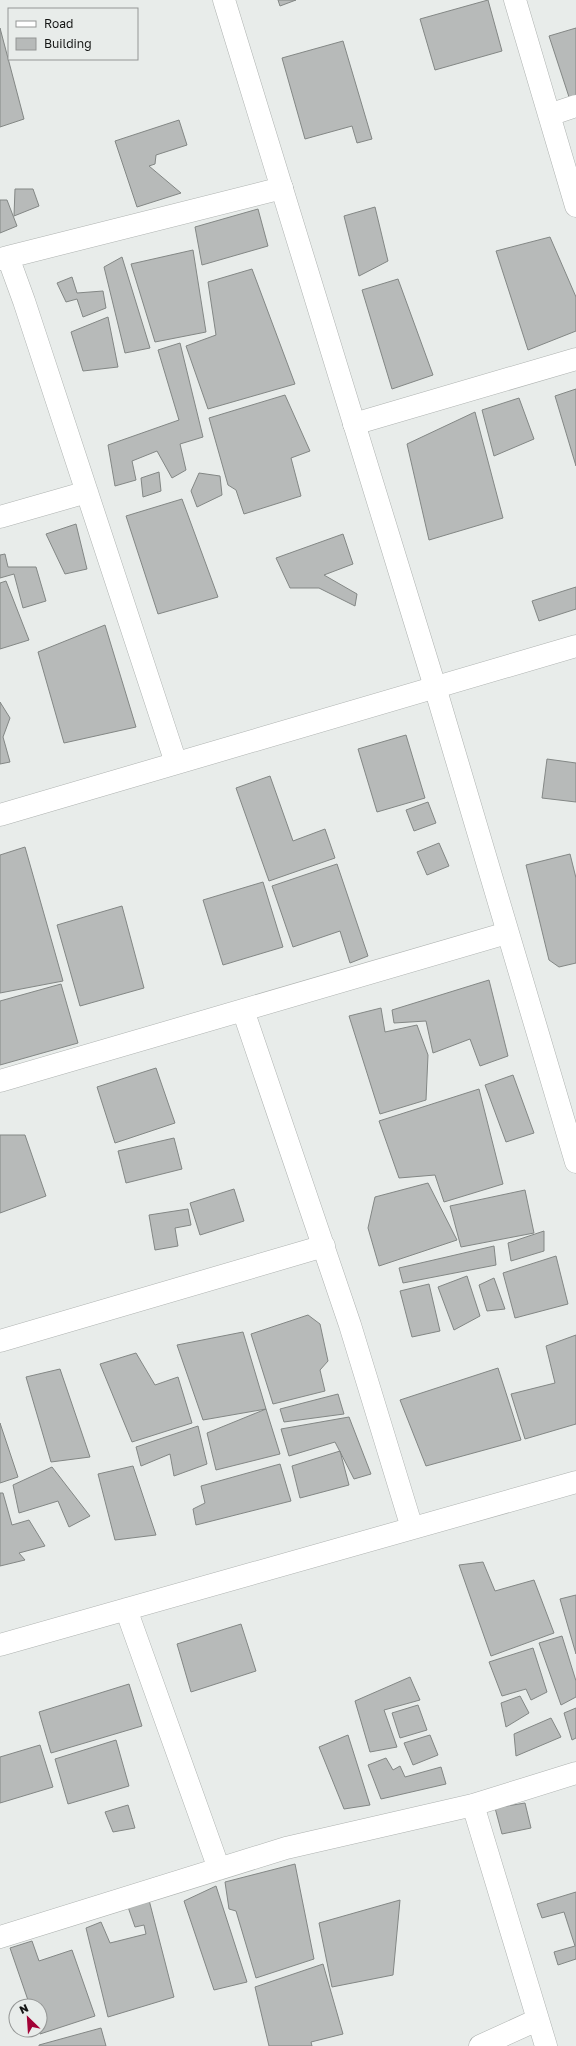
<svg xmlns="http://www.w3.org/2000/svg" width="576" height="2046" viewBox="0 0 576 2046" font-family="'Golos Text',sans-serif">
  <rect width="100%" height="100%" fill="#e8ecea"/>
  <!-- building -->
  <path fill="#b7bab9" stroke="#838785" d="M278,0h18l-16,6z
    M488,0l14,51 -67,19 -15,-51z
    M0,28l24,91 -24,8z
    M576,28v70l-6,2 -21,-64z
    M343,41l29,98 -15,4 -5,-17 -47,13 -23,-81z
    M179,120l8,25 -31,10 -1,9 -6,2 32,27 -44,14 -22,-66z
    M15,189h18l6,17 -25,10z
    M0,200h7l10,26 -17,7z
    M375,207l13,54 -29,15 -15,-60z
    M258,209l10,37 -66,19 -7,-38z
    M550,237l26,60v34l-48,19 -32,-99z
    M193,250l13,82 -51,10 -24,-78z
    M122,257l28,91 -25,5 -21,-86z
    M252,269l43,115 -87,25 -22,-63 30,-11 -8,-53z
    M72,277l5,16 26,-2 3,17 -23,9 -6,-18 -11,3 -9,-19z
    M398,279l35,96 -41,14 -30,-99z
    M108,317l10,50 -35,4 -12,-39z
    M180,343l23,94 -23,7 6,26 -14,8 -15,-27 -25,10 4,19 -21,6 -7,-41 71,-25 -21,-70z
    M576,389v77l-21,-70z
    M285,395l25,56 -19,7 10,38 -57,18 -8,-24 -8,-5 -19,-67z
    M519,398l15,41 -40,17 -12,-46z
    M475,412l28,106 -74,22 -22,-96z
    M159,472l2,19 -18,6 -2,-19z
    M199,473l21,3 2,19 -25,12 -6,-16z
    M182,499l36,98 -60,17 -32,-98z
    M76,524l11,45 -22,5 -19,-40z
    M343,534l10,30 -29,11 33,19 -2,12 -36,-18h-29l-14,-30z
    M5,554l3,13h28l10,34 -23,7 -9,-34 -14,4v-23z
    M6,581l23,59 -29,9v-66z
    M576,587v22l-37,12 -7,-20z
    M105,625l31,102 -72,16 -26,-91z
    M0,702l10,16 -7,19 7,25 -10,2z
    M406,735l19,63 -48,14 -19,-63z
    M547,759l29,4v39l-34,-4z
    M270,776l23,65 32,-12 10,29 -66,23 -33,-93z
    M428,802l8,21 -22,8 -8,-21z
    M439,843l10,23 -22,9 -10,-23z
    M25,847l38,134 -63,12v-138z
    M570,854l6,24v85l-17,4 -10,-7 -23,-95z
    M337,864l31,92 -18,7 -10,-32 -47,16 -21,-61z
    M263,882l20,65 -60,18 -20,-65z
    M122,906l22,82 -64,18 -23,-81z
    M489,980l19,76 -28,10 -10,-27 -37,14 -7,-32 -32,2 -2,-13z
    M61,984l17,59 -78,22v-64z
    M381,1008l4,24 32,-7 11,30 -2,45 -46,14 -31,-98z
    M156,1068l19,55 -60,20 -18,-56z
    M513,1075l21,58 -28,9 -21,-57z
    M479,1089l24,95 -59,18 -9,-27 -36,3 -20,-57z
    M0,1135h25l21,61 -46,17z
    M174,1138l8,31 -56,14 -8,-32z
    M428,1183l29,57 -78,26 -11,-38 7,-31z
    M234,1189l10,32 -44,14 -10,-32z
    M525,1190l9,43 -73,14 -11,-41z
    M188,1209l3,16 -16,3 3,18 -23,4 -6,-35z
    M544,1231v20l-33,10 -3,-18z
    M494,1246l2,19 -93,18 -4,-15z
    M556,1256l12,48 -53,14 -12,-45z
    M467,1276l13,40 -26,14 -16,-43z
    M494,1278l11,31 -18,2 -8,-26z
    M429,1284l11,47 -28,6 -12,-46z
    M308,1315l12,9 8,37 -8,9 5,21 -52,13 -22,-70z
    M243,1332l23,77 -63,11 -26,-75z
    M576,1335v89l-51,15 -14,-45 44,-11 -9,-37z
    M136,1353l19,32 23,-8 14,46 -60,19 -32,-78z
    M498,1368l23,72 -95,26 -26,-66z
    M60,1369l30,88 -39,5 -25,-85z
    M338,1394l6,20 -60,8 -4,-13z
    M266,1409l14,45 -64,16 -9,-37z
    M349,1417l22,57 -17,5 -19,-37 -46,14 -8,-27z
    M0,1423l18,54 -18,6z
    M198,1426l9,38 -33,12 -4,-22 -29,12 -5,-19z
    M340,1451l9,34 -49,13 -8,-32z
    M280,1464l11,37 -95,24 -3,-16 12,-6 -4,-17z
    M133,1466l23,69 -41,5 -17,-66z
    M52,1467l38,49 -21,11 -11,-26 -39,12 -6,-28z
    M0,1493h3l9,32 17,-5 16,26 -26,7 6,7 -25,6z
    M483,1562l12,29 39,-11 20,53 -63,23 -32,-91z
    M576,1595v59l-16,-55z
    M241,1624l15,47 -65,21 -14,-48z
    M562,1636l14,45v16l-15,8 -22,-62z
    M533,1648l14,44 -16,8 -5,-11 -24,7 -13,-34z
    M410,1677l10,23 -36,10 13,37 -27,5 -15,-51z
    M129,1684l13,42 -91,27 -12,-41z
    M520,1696l9,17 -23,14 -5,-24z
    M418,1705l9,25 -27,8 -8,-25z
    M576,1708v30l-4,2 -8,-27z
    M551,1718l10,19 -45,19 -2,-22z
    M348,1735l22,70 -26,4 -25,-62z
    M430,1735l8,20 -25,10 -9,-22z
    M116,1740l13,46 -61,18 -13,-45z
    M40,1745l13,42 -53,16v-46z
    M386,1758l7,12 7,-4 5,11 36,-10 5,17 -65,15 -13,-34z
    M525,1803l6,25 -29,6 -7,-26z
    M128,1805l7,23 -22,4 -8,-20z
    M295,1864l19,95 -58,19 -20,-67 -7,-2 -4,-27z
    M216,1886l31,96 -33,8 -30,-89z
    M576,1892v67l-18,6 -4,-13 21,-6 -11,-34 -22,6 -5,-14z
    M149,1900l25,97 -66,20 -22,-89 15,-6 9,21 36,-9 -2,-9 -9,2 -7,-20z
    M400,1900l-7,75 -61,12 -13,-64z
    M32,1941l7,20 33,-11 23,66 -55,18 -1,-4h1v-24h-10l-20,-58z
    M323,1964l20,70 -32,8 1,4h-43l-14,-59z
    M101,2028l5,18h-67v-1z"/>
  <g fill="none" stroke-linecap="round" stroke-linejoin="round">
    <defs>
      <path id="street" d="M515,0l61,206
        M549,115l27,-9
        M8,257l274,-69
        M0,259l8,-2 16,44 152,462
        M354,424l222,-65
        M0,517l87,-25
        M0,815l576,-169
        M243,1010l107,315 62,203
        M0,1081l507,-148
        M0,1341l324,-95
        M126,1609l93,260
        M0,1645l576,-163
        M473,1805l73,241
        M0,1937l286,-89 187,-43 103,-32
        M480,2046l57,-26"/>
      <path id="secondary" d="M224,0l211,687 141,475"/>
    </defs>
    <!-- street casing -->
    <use href="#street" stroke="#aeb2b0" stroke-width="23"/>
    <!-- secondary casing -->
    <use href="#secondary" stroke="#aeb2b0" stroke-width="23"/>
    <!-- street -->
    <use href="#street" stroke="#fff" stroke-width="22"/>
    <!-- secondary -->
    <use href="#secondary" stroke="#fff" stroke-width="22"/>
  </g>
  <!-- legend -->
  <rect x="8" y="8" width="130" height="52" fill="#e8ecea" stroke="#949695"/>
  <rect x="16" y="21" width="20" height="6" fill="#ffffff" stroke="#949695"/>
  <text x="44" y="28" font-size="12" fill="#151615">Road</text>
  <rect x="16" y="38" width="20" height="12" fill="#b7bab9" stroke="#949695"/>
  <text x="44" y="48" font-size="12" fill="#151615">Building</text>
  <!-- north arrow -->
  <g transform="translate(28 2018) rotate(335)"><circle r="19" fill="#e8ecea" stroke="#949695"/>
  <path d="M0-3L7 15L0 10L-7 15Z" fill="#a20236"/>
  <text y="-6" font-size="11" font-weight="bold" text-anchor="middle" fill="#151615">N</text>
  </g>
</svg>
